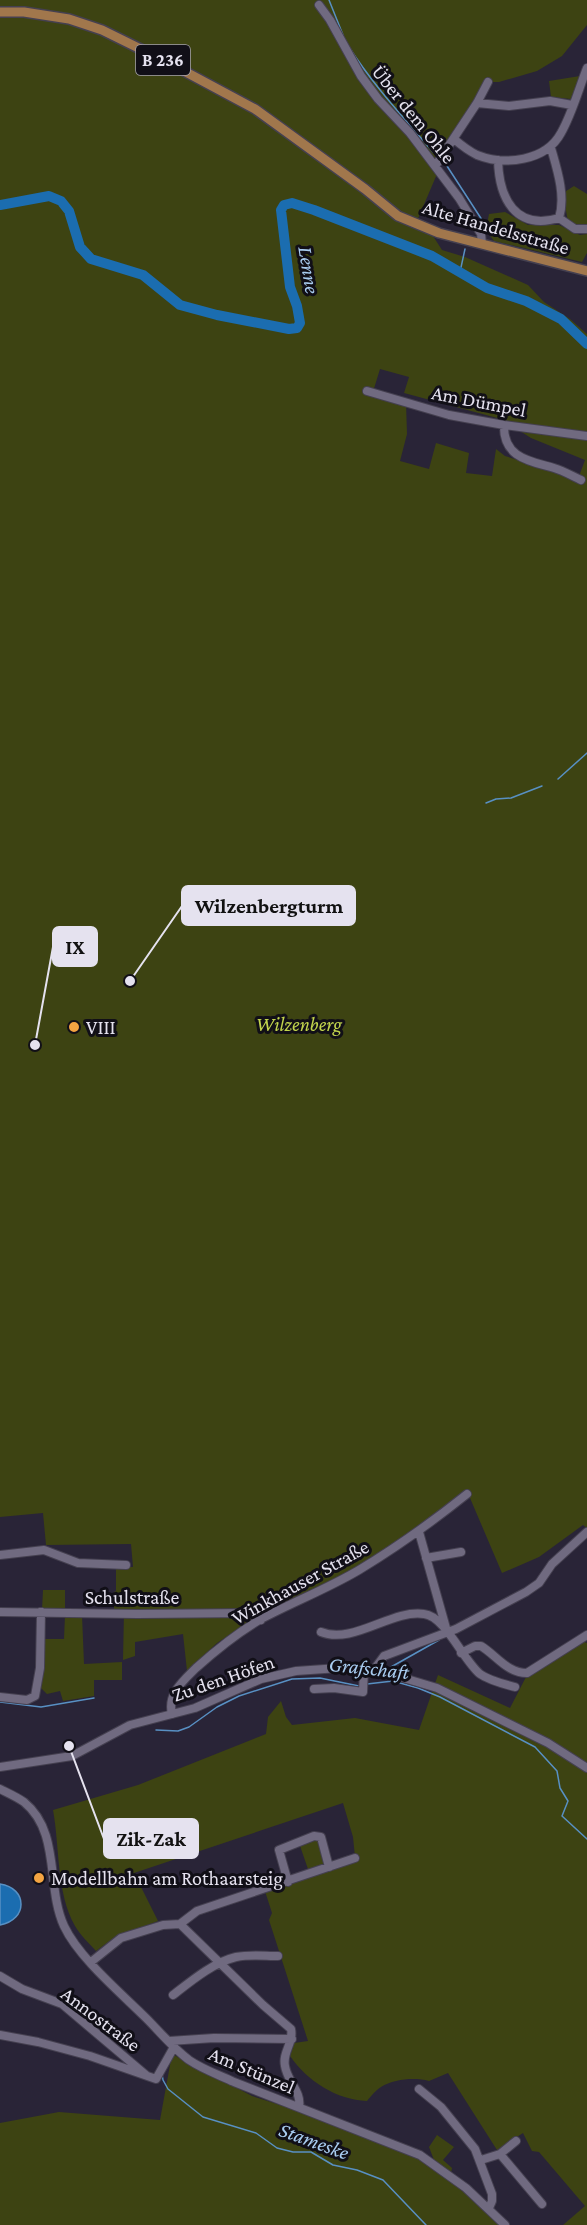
<svg xmlns="http://www.w3.org/2000/svg" width="587" height="2225" viewBox="0 0 587 2225" font-family="'Crimson Pro',serif">
  <rect width="100%" height="100%" fill="#292437"/>
  <!-- green -->
  <path fill="#3d4312" fill-rule="evenodd" d="M0,0h587v25l-25,31 -25,15 -38,11h-13l-53,84 4,8 -23,54 19,8 9,14 23,7 63,28 16,17 26,17 17,15v1194l-4,-3 -44,32 -37,16 -35,-82 -50,39 -68,42 -91,44 -41,27 -30,28 -4,-37 -48,8v14l-12,4 1,-49h-10v-19l2,-1v-24h17l-2,-23 -85,1 -3,-32 -43,4zM380,369l29,8 -5,16 97,26 30,19 54,22 -7,19 -73,-23 -9,-7 -4,27 -26,-3 3,-20 -33,-10 -7,26 -29,-8 7,-27 -1,-31 -34,-8z
    M580,76l-9,23 -20,-2 -2,-16z
    M574,186l13,8v32l-7,1 -12,-5 -5,-29z
    M505,212l23,13h31l21,10 7,-1v19l-5,9 -88,-21 -8,-11 3,-16z
    M43,1590h22v21l-23,-1z
    M65,1615h17l2,49 38,-2v18h-28v16l-31,5 -3,-10 -13,3 -7,-7 3,-48h21z
    M580,1640l7,3v582h-24l22,-19 -46,-54 -7,-1 -9,-18 -26,17 -49,-77 -19,8c-14,-4 -35,-2 -48,6 -5,3 -10,9 -14,14 -30,-1 -60,-20 -77,-45l4,-13 14,-2 -39,-121 3,-7 -8,-25 45,-16 -10,-29 15,-5 5,2 6,25 30,-8 -2,-20 -10,-34 -209,70 24,48 -43,16 -19,14c-7,-8 -16,-16 -21,-25 -19,-34 -15,-78 -22,-116l85,-25 128,-51 2,-17 13,-16 5,16 6,8 63,-7 64,12 19,-55 72,33 16,-31z
    M172,2054l80,42 98,31 69,30 68,53 15,15h-502v-102l59,-11 101,8z
    M437,2135l17,12 -11,13 9,8 -1,5 -17,-13 -5,-13z"/>
  <!-- water -->
  <path fill="#1b6db0" stroke="#5890c3" stroke-width="1.5" d="M0,1884c28,4 28,36 0,41z"/>
  <g fill="none" stroke-linecap="round" stroke-linejoin="round">
    <!-- stream -->
    <path stroke="#5890c3" stroke-width="1.5" d="M329,0l14,35
      M349,47c24,38 55,71 84,105
      M447,166l37,57 -1,5
      M460,272l5,-23
      M586,342l1,-1
      M558,779l29,-26
      M486,803l10,-4 15,-1 31,-12
      M391,1667l48,-27
      M367,1684l26,-3 25,7 22,9 95,50 22,24 3,17 8,13 -6,15 25,23
      M0,1702l41,5 53,-9
      M156,1730l22,1 11,-4 28,-20 22,-11 53,-17 28,-1 39,8
      M162,2074l1,6 5,9 35,28 53,16 21,15 16,4h18l22,13 24,5 26,10 43,45"/>
    <!-- river -->
    <path stroke="#1b6db0" stroke-width="10" d="M0,205l49,-9 12,5 8,10 11,36 11,12 52,16 37,30 37,10 72,14 8,-1 3,-5 -3,-17 -7,-19 -9,-77 3,-5 8,-2 22,7 118,46 55,32 39,13 35,18 26,25"/>
    <defs>
      <path id="minor" d="M319,5l11,15 31,56 17,23 32,34 49,65 22,36 1,10
        M477,103l32,3 41,-5 22,4
        M454,139c7,6 15,12 23,16 28,11 69,6 84,-22 11,-19 18,-45 26,-65
        M498,160c1,38 17,71 61,58 7,-22 -2,-49 -8,-70
        M436,165l41,-62 11,-21
        M559,218l16,11h12
        M367,391l82,24 55,10 83,11
        M504,425c-1,33 26,36 50,43 10,3 18,8 27,12
        M419,1532l27,96
        M0,1555l44,-5 34,13 48,2
        M426,1558l35,-6
        M0,1612l137,2 112,-1 12,7
        M321,1632c32,13 71,-23 103,-18 21,2 39,46 56,60 10,7 24,10 35,13
        M461,1653l14,-7h6c15,9 26,27 46,27l60,-38
        M373,1671l11,-15 72,-27 70,-37 13,-9 13,-19 35,-32
        M314,1689l20,-1 29,4 1,-23
        M0,1697l27,3 8,-4 5,-28 1,-56
        M172,1714c-5,-20 11,-33 24,-46 20,-18 41,-35 65,-49 32,-17 66,-30 98,-49 38,-23 73,-48 108,-76
        M0,1767l72,-11 58,-31 65,-17 66,-29 35,-8 43,-3 48,5 50,15 111,55 39,25
        M0,1789c8,4 17,8 24,13 37,30 22,85 40,124 15,32 57,67 82,92 14,14 27,30 43,42 13,9 30,15 45,22l186,73 46,33 39,37
        M288,1882l-9,-32 35,-14 7,1 8,30
        M180,1924l83,81 28,24c3,14 -9,23 -6,37 2,15 17,26 14,41
        M91,1962l30,-24 42,-13 17,-1 17,-13 158,-53
        M0,1976l22,13 40,15 84,71
        M173,1995c18,-14 41,-33 63,-38 14,-3 29,-1 42,-1
        M0,2035l38,7 52,14 66,23 18,-32
        M169,2041l45,-3 78,1
        M419,2089l22,18 34,42 17,45v7l-3,7
        M500,2154l42,50
        M481,2160l19,-6 16,-13"/>
      <path id="major" d="M0,12h24l45,7 33,11 67,33 86,46 110,80 33,27 41,17 148,38"/>
    </defs>
    <!-- minor casing -->
    <use href="#minor" stroke="#454050" stroke-width="10"/>
    <!-- major casing -->
    <use href="#major" stroke="#454050" stroke-width="12"/>
    <!-- minor -->
    <use href="#minor" stroke="#706a80" stroke-width="8"/>
    <!-- major -->
    <use href="#major" stroke="#a1774c" stroke-width="9"/>
  </g>
  <!-- markers -->
  <g fill="#f3a442" stroke="#110f17" stroke-width="2">
    <circle cx="74" cy="1027" r="6"/>
    <circle cx="39" cy="1878" r="6"/>
  </g>
  <g text-anchor="middle" dominant-baseline="central" stroke-width="6" stroke-linejoin="round" paint-order="stroke">
    <!-- shield labels -->
    <rect fill="#110f17" stroke="#a5a3ae" stroke-width="1.5" x="136" y="45" width="54" height="30" rx="4.5"/>
    <g font-size="18" font-weight="bold" fill="#e5e2ef">
      <text x="163" y="60">B 236</text>
    </g>
    <!-- street labels -->
    <g font-size="20" fill="#e5e2ef" stroke="#110f17">
      <text transform="translate(414 114) rotate(51)">Über dem Ohle</text>
      <text transform="translate(496 227) rotate(16)">Alte Handelsstraße</text>
      <text transform="translate(479 401) rotate(11)">Am Dümpel</text>
      <text transform="translate(300 1582) rotate(-29)">Winkhauser Straße</text>
      <text x="132" y="1597">Schulstraße</text>
      <text transform="translate(223 1678) rotate(-19)">Zu den Höfen</text>
      <text transform="translate(101 2019) rotate(37)">Annostraße</text>
      <text transform="translate(252 2070) rotate(23)">Am Stünzel</text>
    </g>
    <!-- park labels -->
    <g font-size="20" font-style="italic" fill="#c3d54d" stroke="#110f17">
      <text x="299" y="1024">Wilzenberg</text>
    </g>
    <!-- poi labels -->
    <g font-size="20" fill="#e5e2ef" stroke="#110f17" text-anchor="start">
      <text x="86" y="1027">VIII</text>
      <text x="51" y="1878">Modellbahn am Rothaarsteig</text>
    </g>
    <!-- water labels -->
    <g font-size="21" font-style="italic" fill="#a9cdf1" stroke="#110f17">
      <text transform="translate(309 270) rotate(81)">Lenne</text>
      <text transform="translate(369 1668) rotate(6)">Grafschaft</text>
      <text transform="translate(314 2141) rotate(20)">Stameske</text>
    </g>
  </g>
  <!-- callouts -->
  <path fill="none" stroke="#e5e2ef" stroke-width="2" d="M130 981L182 906M35 1045L53 947M69 1746L104 1839"/>
  <g fill="#e5e2ef" stroke="#110f17" stroke-width="2">
    <circle cx="130" cy="981" r="6"/>
    <circle cx="35" cy="1045" r="6"/>
    <circle cx="69" cy="1746" r="6"/>
  </g>
  <g fill="#e5e2ef" stroke="#e5e2ef" stroke-width="2">
    <rect x="182" y="886" width="173" height="39" rx="6"/>
    <rect x="53" y="927" width="44" height="39" rx="6"/>
    <rect x="104" y="1819" width="94" height="39" rx="6"/>
  </g>
  <g font-size="21" text-anchor="middle" font-weight="bold" fill="#111">
    <text x="269" y="913">Wilzenbergturm</text>
    <text x="75" y="954">IX</text>
    <text x="151" y="1846">Zik-Zak</text>
  </g>
</svg>
